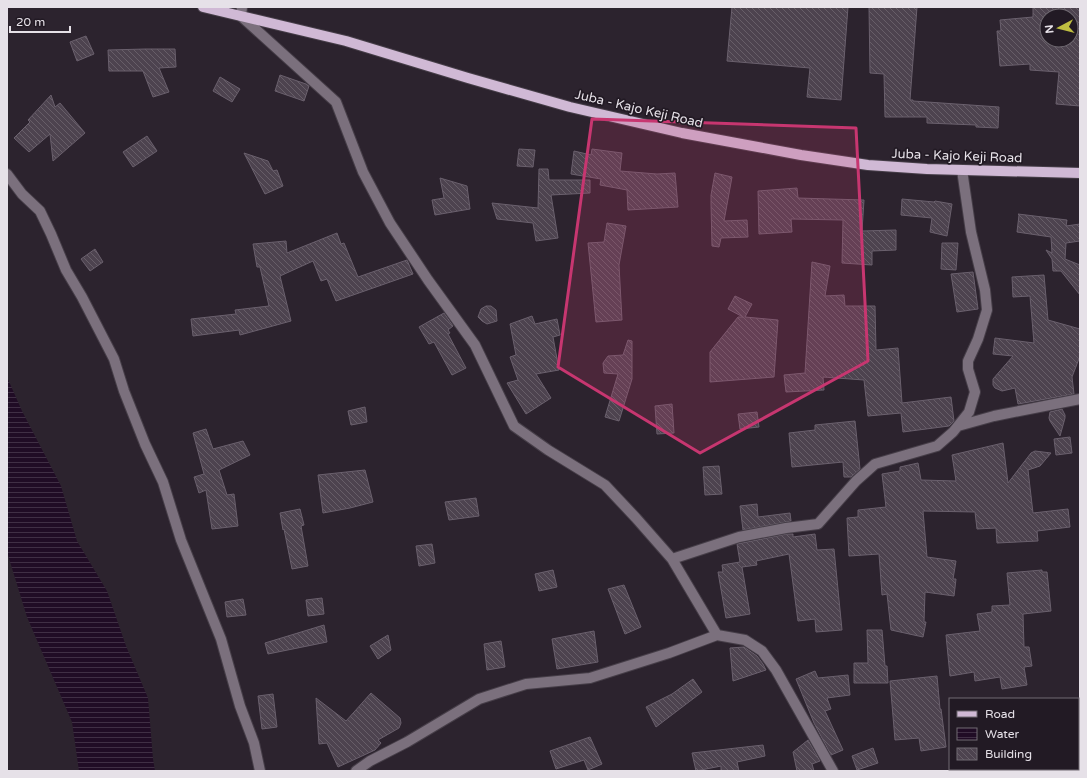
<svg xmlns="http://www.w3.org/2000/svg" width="1087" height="778" viewBox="0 0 1087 778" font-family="'Varela Round',sans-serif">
  <defs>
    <pattern id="water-rules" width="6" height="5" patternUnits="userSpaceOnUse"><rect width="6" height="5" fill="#200c25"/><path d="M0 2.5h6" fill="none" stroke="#402f45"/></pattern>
    <pattern id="building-back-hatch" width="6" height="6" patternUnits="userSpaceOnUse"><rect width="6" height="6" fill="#4d434f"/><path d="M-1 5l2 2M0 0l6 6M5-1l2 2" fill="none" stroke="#675e68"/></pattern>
  </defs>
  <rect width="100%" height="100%" fill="#2c232e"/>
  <!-- water -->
  <path fill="url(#water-rules)" d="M7,377l15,34 39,75 16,55 30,50 19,55 22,52 5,61 2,12h-76l-7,-49 -45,-105 -20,-65z"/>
  <!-- building -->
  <path fill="url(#building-back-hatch)" stroke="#6a606d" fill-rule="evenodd" d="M732,7h116l-7,93 -34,-3 3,-29 -83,-7z
    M869,7h48l-7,93h3v1l86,6 -1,21 -22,-1v-2l-49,-2v-6h-42l-1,-43 -14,-1z
    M1033,7h47v99l-24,-2 3,-32 -29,-2v-6l-30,2 -3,-35h4l-1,-11 33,-3zM1047,16h24v24h-24z
    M86,36l8,18 -17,7 -7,-19z
    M145,49h30l1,18 -17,1 10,24 -16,5 -10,-26h-34l-1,-21z
    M280,75l26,9 3,2 -5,15 -29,-10z
    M220,77l20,12 -8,13 -19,-11z
    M51,95l4,12 5,-4 25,30 -32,28 -3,-27 -21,18 -15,-14 16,-16 -2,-2z
    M147,136l10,15 -24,16 -10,-15z
    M519,149l16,1 -2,17 -16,-1z
    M592,149l30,4 -2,18 37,3 18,-1 3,34 -50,3 -1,-20 -27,-5 1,-6 -30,-5 3,-23 17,4z
    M244,153l24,8 5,10 4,-1 6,16 -18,8z
    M539,169h9l1,11h41v13l-39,2 7,43 -22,3 -3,-18 -36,-4 -5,-16 46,5z
    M715,173l17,4 -8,44 23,-1 1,17 -27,1 -2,9 -7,-1 -1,-41v-10z
    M440,178l27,8 3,23 -35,6 -3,-15 12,-2z
    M797,188l1,10 66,2 -2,31 34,-1v20l-24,1v14l-30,-2 1,-43 -52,-1 1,13 -33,2 -1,-43z
    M902,199l32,3 1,-1 17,3 -5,32 -17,-4 2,-14 -31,-3z
    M1018,214l49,6 -1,6 14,-2v17l-14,2 -1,16 15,6v30l-19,-24h-8l-1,-12 -6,-9 6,3 -1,-16 -34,-5 2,-17z
    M607,223l19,3 -7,39 3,55 -26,2 -8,-79 16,-1z
    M337,233l4,11 3,-1 14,34 49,-17 6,14 -77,27 -9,-22 -6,2 -8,-20 -33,15 11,45 -51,14 -1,-5 -46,6 -2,-17 45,-5 -1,-4 34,-4 -9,-39h-3l-4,-23 33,-3 1,12z
    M942,243h16l-2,27 -15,-1z
    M95,249l8,13 -13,9 -9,-12z
    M812,262l18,4 -5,30 19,-1 1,11h30l1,44 22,-2 4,55 49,-6 3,24 -5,5 -46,6 -2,-19 -33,3 -4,-36 -41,-3 1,13 -38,2 -2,-17 21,-2z
    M973,272l5,37 -21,3 -6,-38z
    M1044,275l4,45 32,9v27l-8,21 2,17 -56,10 -3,-16 -13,3 -7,-3 -2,-3v-6l20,-23 -20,-2 2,-16 39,5 -4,-47 -17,1 -1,-20z
    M735,296l17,8 -7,13 33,3 -4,57 -64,5v-30l28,-35h5l-15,-8z
    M486,306h5l5,4 1,11 -10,3 -5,-3 -4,-4 3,-8z
    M444,313l9,13 -5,4 2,3 -2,1 18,34 -14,7 -18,-33 -5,2 -10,-17z
    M532,316l3,8 22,-5 3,16 -7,2 6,33 -23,4 15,24 -25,16 -19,-31 11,-3 -8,-23 6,-2 -6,-31z
    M628,340l4,1v38l-13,42 -14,-4 13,-43 -14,-1 -1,-10 5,-7 15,-1z
    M672,404l2,29 -17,1 -2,-28z
    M365,407l2,15 -16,3 -3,-14z
    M1062,409l3,6v3l-5,18 -10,-15 -1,-3 1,-6z
    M757,412l2,15 -19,2 -2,-15z
    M855,421l5,48 -9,8h-7l-1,-15 -51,5 -3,-34 26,-3v-5z
    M206,429l7,20 30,-8 7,14 -31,15 8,25 7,-1 4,32 -26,3 -6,-39 -7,3 -5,-16 10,-3 -11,-41z
    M1070,437l2,16 -16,2 -2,-16z
    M1003,443l5,40 23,-30 4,-2 16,2 -11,13 -12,4 5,43 35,-4 2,18 -33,4 1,10 -41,2 -1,-15 -19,1 -2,-17 -52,-1 4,46 29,4 -3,18h3l-2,17 -29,-4 -1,30h2l-3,15 -32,-7 -4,-36 -5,1 -3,-41 -30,2 -2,-38 11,-1v-7l28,-3 -4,-33 18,-3v-4l18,-4 3,17 35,1 -4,-26z
    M719,466l3,28 -17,1 -2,-28z
    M365,470l8,32 -23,6 -27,5 -5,-38z
    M476,498l3,18 -30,4 -4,-18z
    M757,504l1,13 32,-4 1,8 -48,9 -3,-24z
    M300,509l4,16 -3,1 7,40 -16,3 -8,-40 -1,1 -3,-17z
    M787,534h6v3l22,-3 2,16 17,-1 8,81 -26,2 -1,-13 -17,2 -9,-67 -33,7 1,4 -15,2 8,47 -24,4 -8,-46h5l-1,-7 18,-3 -3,-18z
    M432,544l3,19 -16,3 -3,-20z
    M553,570l4,17 -18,4 -4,-17z
    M1042,570v2h5l4,39 -28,3 1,33h5l3,19 -8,1 3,18 -25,4 -2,-12 -25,4 -1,-9 -24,4 -4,-41 34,-4 -3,-17 15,-2v-6l18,-1 -3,-32z
    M624,585l17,42 -16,7 -17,-45z
    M322,598l2,16 -16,2 -2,-16z
    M243,599l3,16 -19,2 -2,-15z
    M324,625l3,17 -59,12 -3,-11z
    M867,630h15l3,36h2l1,17h-34v-20h14z
    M594,631l4,31 -41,7 -5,-30z
    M388,635l3,15 -13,9 -8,-13z
    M501,641l4,26 -18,3 -3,-26z
    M744,647l13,9 6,8 3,6 -33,11 -3,-33z
    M815,671l3,7 30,-3 2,20 -23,3 4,11 -6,2 18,39 -12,5 -17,-32 -18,-44z
    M937,676l3,33h1l5,38 -25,4 -2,-13 -24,2 -5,-59z
    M693,679l9,13 -46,35 -10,-20 26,-13z
    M371,693l29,25 1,5 -2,5 -21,12 3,3 -6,7 -37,17 -11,-24 -8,1 -3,-46 30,23z
    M273,694l4,33 -15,2 -4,-33z
    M590,737l12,27 -14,6 -4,-10 -28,9 -6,-18z
    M808,740l12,21 -8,3 2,7h-17l-4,-19z
    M763,745l2,11 -28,6 2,9h-18v-5l-25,5 -4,-18z
    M873,748l5,15 -21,7 -5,-14z"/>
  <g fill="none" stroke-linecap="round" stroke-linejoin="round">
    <defs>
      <path id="minor" d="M242,7l-1,9 95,86 27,70 27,51 38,57 47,65 39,81 34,24 57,35 31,33 36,41 45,76 28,5 17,11 14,19 57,101
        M7,174l15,20 18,17 11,23 15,36 16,27 32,62 10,32 21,53 18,38 18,58 40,99 19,67 14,37 6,28
        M958,426l36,-10 86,-17
        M672,559l67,-22 47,-9 32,-4 38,-43 19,-17 62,-18 16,-14 16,-20 6,-20 -7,-23v-8l10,-22 9,-29 -2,-20 -14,-58 -9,-62
        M356,771l14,-10 37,-19 72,-43 47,-15 64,-6 79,-25 48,-18"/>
      <path id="major" d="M203,7l143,34 122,37 102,29 112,26 119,22 67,10 59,4 153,4"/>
    </defs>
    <!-- minor casing -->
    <use href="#minor" stroke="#463e48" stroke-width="12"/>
    <!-- major casing -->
    <use href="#major" stroke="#463e48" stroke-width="12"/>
    <!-- minor -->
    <use href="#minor" stroke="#7b707d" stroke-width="10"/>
    <!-- major -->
    <use href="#major" stroke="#d0b9d5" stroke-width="10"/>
  </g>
  <!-- marked area -->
  <path fill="#c73670" fill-opacity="0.2" stroke="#c73670" stroke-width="3" stroke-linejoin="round" d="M592,119l264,9 12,233 -168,92 -142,-86z"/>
  <g text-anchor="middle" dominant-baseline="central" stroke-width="3.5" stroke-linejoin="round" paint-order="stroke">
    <!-- street labels -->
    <g font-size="13" fill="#e6e1e8" stroke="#221a24">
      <text transform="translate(639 109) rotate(13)">Juba - Kajo Keji Road</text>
      <text transform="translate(957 156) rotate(2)">Juba - Kajo Keji Road</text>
    </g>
  </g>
  <!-- border -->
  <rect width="1087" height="778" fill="none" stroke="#e6e1e8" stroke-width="16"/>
  <!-- legend -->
  <rect x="949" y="698" width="130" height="72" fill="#221a24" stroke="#706a72"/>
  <rect x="957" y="711" width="20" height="6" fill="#d0b9d5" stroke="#706a72"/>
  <text x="985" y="718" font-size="12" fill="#e6e1e8">Road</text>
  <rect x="957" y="728" width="20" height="12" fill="url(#water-rules)" stroke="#706a72"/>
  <text x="985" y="738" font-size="12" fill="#e6e1e8">Water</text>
  <rect x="957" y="748" width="20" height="12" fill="url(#building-back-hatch)" stroke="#706a72"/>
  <text x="985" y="758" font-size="12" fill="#e6e1e8">Building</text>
  <!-- north arrow -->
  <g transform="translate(1059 28) rotate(263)"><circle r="19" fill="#221a24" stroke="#706a72"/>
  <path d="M0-3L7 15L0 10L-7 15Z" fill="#bfbe41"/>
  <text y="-6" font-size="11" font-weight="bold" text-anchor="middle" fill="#e6e1e8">N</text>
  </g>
  <!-- scale -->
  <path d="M10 26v6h60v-6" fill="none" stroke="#e6e1e8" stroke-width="2"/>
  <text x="16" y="26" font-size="12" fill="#e6e1e8" stroke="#221a24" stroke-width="3" paint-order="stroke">20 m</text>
</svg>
